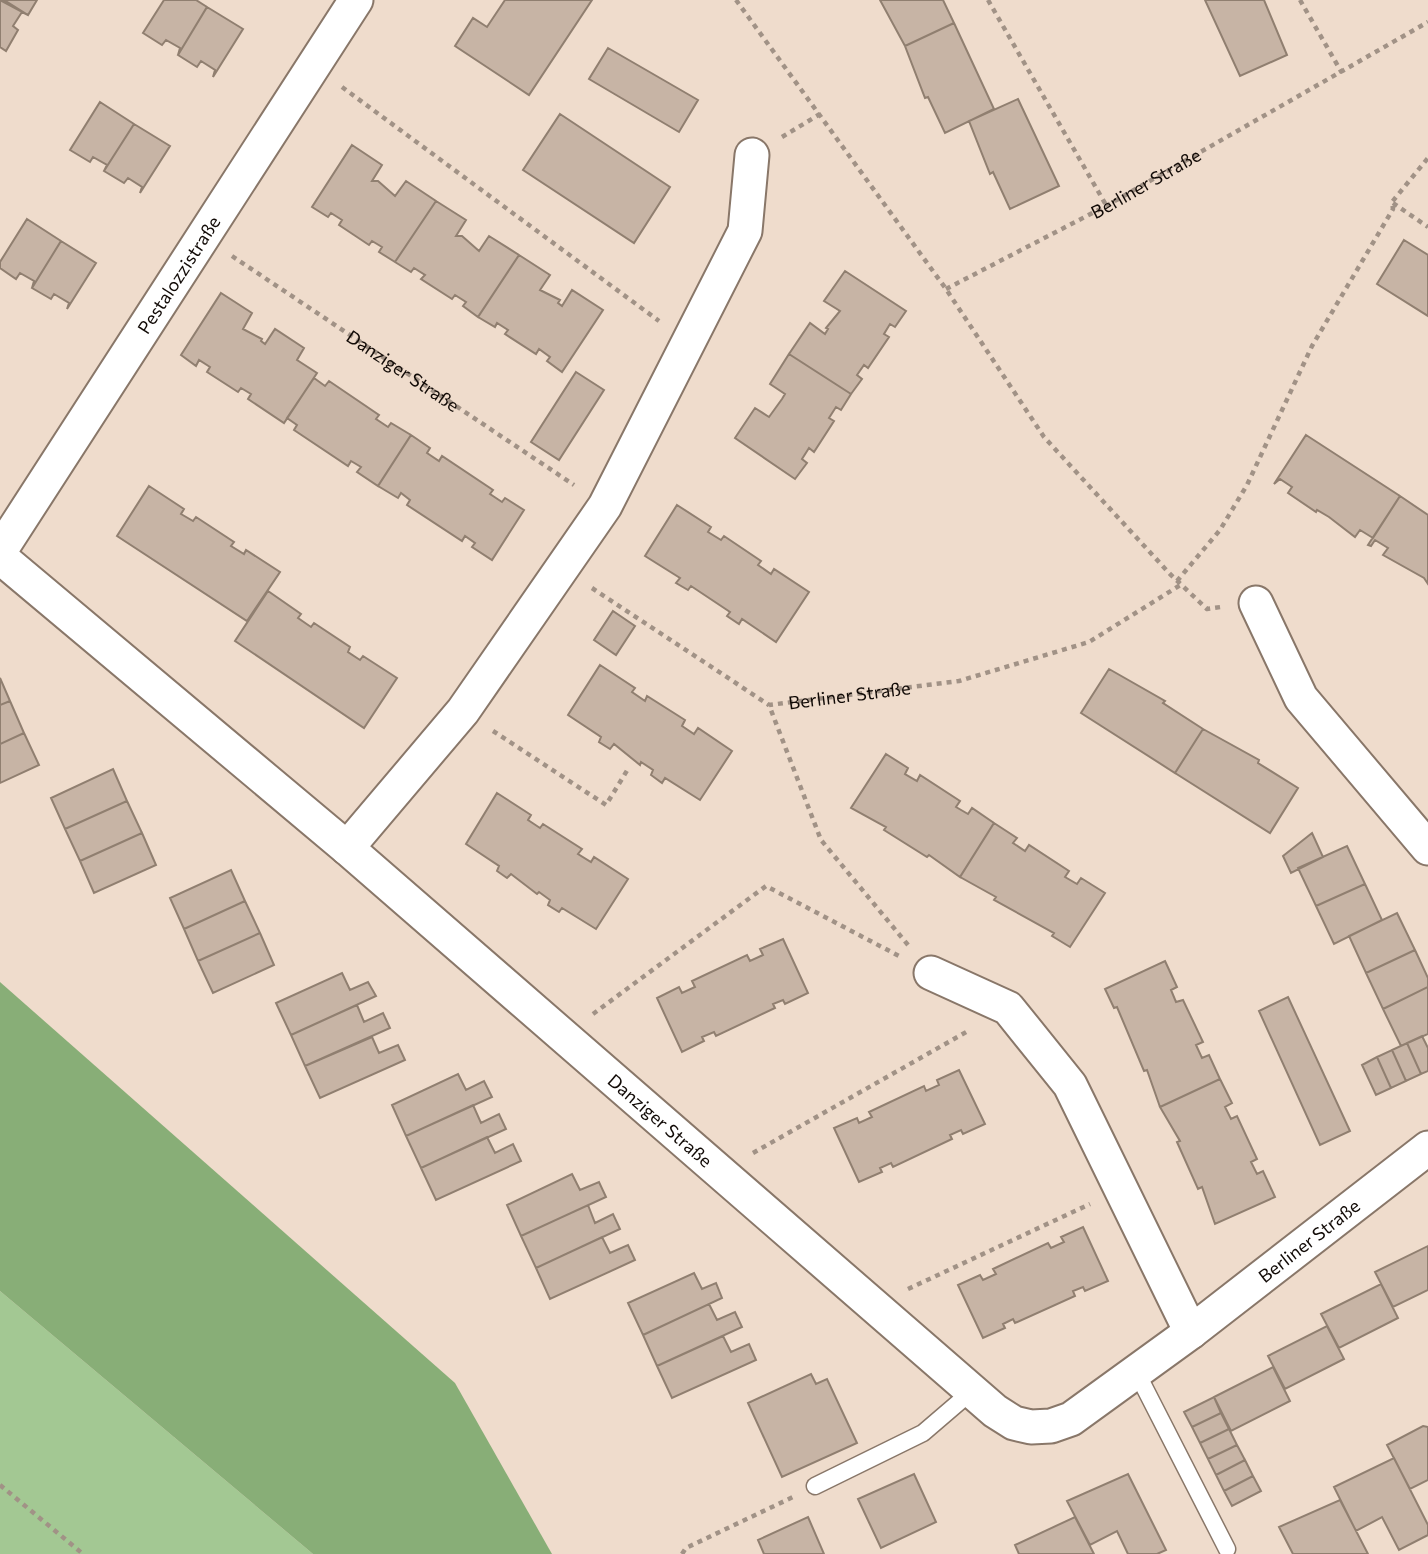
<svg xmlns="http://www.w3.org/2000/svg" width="1428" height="1554" viewBox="0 0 1428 1554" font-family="Commissioner,sans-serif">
  <rect width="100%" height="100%" fill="#efdccc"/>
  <!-- green -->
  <path fill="#a3c893" d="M0,1291l313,263h-313z"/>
  <!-- forest -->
  <path fill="#88ae77" d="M0,982l455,401 97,171h-239l-313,-263z"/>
  <!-- building -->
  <path fill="#c7b4a5" stroke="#907f70" stroke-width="2" d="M0,0l28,15 -6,-3 -9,14 5,4 -12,21 -6,-4z
    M4,0h33l-9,15z
    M164,0h32l11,7 -29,48 2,-7 -14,-8 -4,5 -19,-12z
    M505,0h87l-63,95 -74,-49 18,-28 14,9z
    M880,0h63l11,23 -49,23z
    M1205,0h59l23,55 -47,21z
    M207,7l36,22 -30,48 2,-7 -14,-9 -4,6 -19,-12z
    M954,23l40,86 -49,24 -17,-36 -3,1 -20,-52z
    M608,48l90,52 -19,32 -90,-53z
    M1018,99l41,87 -49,23 -17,-37 -3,2 -21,-53z
    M100,102l34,22 -30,47 3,-6 -14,-8 -3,5 -20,-12z
    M560,114l110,73 -36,56 -111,-73z
    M134,124l36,22 -30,47 2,-6 -14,-9 -4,5 -20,-12z
    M352,145l30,20 -10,16h6l17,15 11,-15 30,20 -41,61 -16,-10 3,-5 -10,-6 -3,4 -30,-20 3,-5 -11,-7 -3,4 -16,-10z
    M436,201l30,19 -10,16h6l17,15 10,-15 30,19 -41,62 -15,-11 3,-4 -11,-7 -3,4 -31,-20 4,-4 -11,-7 -3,4 -16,-10z
    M27,219l34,22 -29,47 2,-7 -14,-8 -4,6 -16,-11v-6z
    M1404,240l24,15v61l-51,-32z
    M61,241l35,22 -29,46 2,-6 -15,-9 -3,5 -19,-11z
    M519,255l31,20 -10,15 20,10 -2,3 4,3 10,-16 31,20 -41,62 -15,-11 3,-4 -11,-8 -3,5 -31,-20 3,-4 -11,-7 -2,4 -17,-10z
    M845,271l61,40 -11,16 -5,-3 -6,10 5,3 -21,31 -4,-3 -7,10 5,4 -11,15 -62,-40 21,-31 15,11 3,-5 -2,-1 14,-17 -16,-10z
    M221,293l31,20 -9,16 19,10 -1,2 4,3 10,-15 29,19 -7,12 20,13 -33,50 -36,-24 3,-5 -10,-6 -3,4 -31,-20 3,-5 -11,-7 -3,6 -15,-11z
    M789,354l62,40 -10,16 -5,-3 -7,11 5,3 -20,31 -5,-4 -7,11 5,4 -12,16 -60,-41 20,-30 14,9 13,-18 3,-5 -15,-10z
    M576,372l28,18 -45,70 -28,-18z
    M314,378l11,8 4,-5 50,34 -3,4 12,8 3,-4 20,12 -33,51 -21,-14 4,-5 -10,-6 -3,5 -54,-36 3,-5 -10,-7z
    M411,435l19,13 -3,5 12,8 3,-5 51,34 -3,4 12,8 3,-4 19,12 -32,50 -20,-13 3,-4 -10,-7 -3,5 -55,-36 3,-5 -9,-7 -3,5 -20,-12z
    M1306,435l94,61 -27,42 -13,-8 -5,7 -26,-20 -12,-7 -1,2 -28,-19 4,-6 -12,-8 -6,5z
    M149,486l35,23 -3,5 12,7 3,-4 38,25 -3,4 13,8 2,-4 34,22 -33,49 -130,-85z
    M1400,496l28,19v69l-4,-6 -41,-23 5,-7 -13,-8 -4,6 -3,-1z
    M677,505l34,22 -3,5 13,8 3,-4 37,25 -3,4 13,9 3,-5 35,23 -33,50 -34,-23 -3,5 -12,-8 3,-4 -39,-26 -3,4 -12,-7 4,-5 -35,-22z
    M268,591l33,23 -3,4 13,9 3,-4 36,24 -2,5 12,8 3,-4 34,22 -33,50 -129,-87z
    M613,611l22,15 -19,29 -22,-15z
    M600,665l35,23 -3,4 13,9 2,-5 38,24 -3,6 12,8 4,-6 34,23 -32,49 -35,-22 -3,5 -11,-8 2,-5 -12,-8 -1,3 -26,-21 -4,5 -11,-7 2,-5 -33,-22z
    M1109,669l56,32 -2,2 40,26 -28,44 -94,-60z
    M0,678l10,23 -10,4z
    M10,701l14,32 -24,11v-39z
    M1203,729l56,31 -1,3 40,25 -28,45 -95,-60z
    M24,733l15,32 -39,18v-39z
    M886,754l22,14 -3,6 12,7 3,-6 40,26 -4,6 12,7 4,-6 22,15 -34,54 -31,-22 -2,2 -43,-27 2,-3 -35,-19z
    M113,769l14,32 -62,28 -14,-31z
    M497,793l34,22 -3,5 12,8 3,-4 39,25 -4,5 13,8 3,-5 34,22 -32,50 -34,-21 -3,4 -11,-7 2,-5 -11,-8 -2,2 -26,-20 -4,4 -10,-7 2,-5 -33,-22z
    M127,801l15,32 -62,28 -15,-32z
    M994,823l23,15 -4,5 12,8 4,-6 40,26 -4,6 12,7 4,-6 24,15 -35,54 -18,-11 2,-3 -60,-33 2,-3 -36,-20z
    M142,833l14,32 -62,28 -14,-32z
    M1312,833l11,24 -32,16 -8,-17z
    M1347,846l18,38 -49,22 -18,-38z
    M231,870l14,31 -61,28 -14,-31z
    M1365,884l17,36 -48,24 -18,-38z
    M245,901l15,32 -62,28 -14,-32z
    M1397,913l18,37 -49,23 -17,-37z
    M260,933l14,32 -61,28 -15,-32z
    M783,939l25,54 -23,11 -2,-4 -10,4 2,4 -59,28 -2,-4 -12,5 2,4 -22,11 -25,-54 22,-11 3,6 13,-6 -3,-6 55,-26 3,6 13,-6 -3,-6z
    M1415,950l13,28v9l-45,22 -17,-36z
    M1165,961l12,26 -6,3 5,12 7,-2 20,42 -7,3 6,13 7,-3 11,24 -60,28 -13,-37 -3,1 -27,-64 -3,1 -9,-19z
    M342,973l8,17 18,-8 8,14 -85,39 -15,-32z
    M1428,987v47l-27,12 -18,-37z
    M1288,997l62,134 -30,14 -61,-134z
    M357,1005l7,17 19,-9 7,15 -85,38 -14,-31z
    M1422,1036l6,12v23l-7,3 -14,-31z
    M372,1037l7,16 19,-8 7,15 -85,38 -15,-32z
    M1407,1043l14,31 -15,7 -14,-31z
    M1392,1050l14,31 -15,7 -14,-31z
    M1377,1057l14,31 -15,7 -14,-30z
    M959,1070l26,54 -22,10 -2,-4 -11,5 2,4 -59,28 -2,-4 -11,5 2,4 -23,10 -25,-54 23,-10 2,5 13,-6 -3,-5 55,-26 2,5 13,-6 -2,-5z
    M458,1074l8,16 18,-9 8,16 -86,39 -14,-31z
    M1220,1079l12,24 -7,4 6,12 6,-3 20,43 -6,3 6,12 6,-3 12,26 -60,27 -13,-37 -4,2 -21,-47 3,-1 -20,-34z
    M473,1105l8,18 18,-9 7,15 -85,39 -15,-32z
    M487,1137l8,16 18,-9 8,17 -85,39 -15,-32z
    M572,1174l8,16 19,-8 7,15 -85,39 -14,-31z
    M588,1205l7,18 18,-9 7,15 -84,39 -15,-32z
    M1083,1227l25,54 -23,10 -2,-4 -10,4 2,5 -60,27 -2,-4 -10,5 2,4 -22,10 -25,-53 22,-10 3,5 13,-6 -3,-5 55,-26 3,5 13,-6 -3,-5z
    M602,1237l8,16 18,-8 7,15 -85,39 -14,-31z
    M1428,1246v44l-35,17 -18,-35z
    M694,1273l8,16 14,-6 6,15 -79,37 -15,-32z
    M1381,1284l17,34 -59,30 -18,-34z
    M709,1304l8,16 18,-8 7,15 -85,39 -14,-31z
    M1327,1326l17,33 -59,30 -17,-33z
    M723,1336l8,16 18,-8 7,16 -84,38 -15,-32z
    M1273,1367l17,34 -59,30 -17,-34z
    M811,1374l5,10 11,-5 30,64 -75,34 -34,-74z
    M1214,1397l7,16 -29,14 -8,-15z
    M1221,1413l8,16 -29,14 -8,-16z
    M1423,1426l5,1v53l-18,9 -23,-44z
    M1229,1429l8,16 -29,14 -8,-16z
    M1237,1445l8,15 -29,15 -8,-16z
    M1394,1458l34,67v10l-29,15 -17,-33 -26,14 -22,-44z
    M1245,1460l8,16 -29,15 -8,-16z
    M914,1474l22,48 -55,26 -23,-49z
    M1128,1474l38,76 -9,4h-29l-11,-23 -27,14 -23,-44z
    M1253,1476l8,15 -29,15 -8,-15z
    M1340,1500l28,54h-75l-14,-27z
    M808,1517l16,37h-60l-6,-14z
    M1075,1517l19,37h-75l-4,-9z"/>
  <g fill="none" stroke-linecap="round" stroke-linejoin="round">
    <defs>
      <path id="lane" d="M1137,1373l90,176
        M815,1486l108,-53 49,-42"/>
      <g id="street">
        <path id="s4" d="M0,551l356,-551"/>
        <path d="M0,557l347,291 116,-137 142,-205 140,-275 7,-76"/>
        <path d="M1256,603l45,95 127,150"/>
        <path id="s5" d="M347,848l648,563 19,12 17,4 20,-1 20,-7 120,-87 237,-184"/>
        <path d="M931,973l77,35 62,77 121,247"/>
      </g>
    </defs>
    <!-- lane casing -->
    <use href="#lane" stroke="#897769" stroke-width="19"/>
    <!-- street casing -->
    <use href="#street" stroke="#897769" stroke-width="37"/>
    <!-- path -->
    <g stroke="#a19286" stroke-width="4.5" stroke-dasharray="5 5" stroke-linecap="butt">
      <path d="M736,0l210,289 98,148 126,137 37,35 14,-2"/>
      <path d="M988,0l118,205"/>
      <path d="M1300,0l42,73"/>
      <path d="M342,87l317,234"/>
      <path d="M782,137l38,-23"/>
      <path d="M1393,203l35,24"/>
      <path id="s1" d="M232,256l342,229"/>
      <path id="s2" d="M946,289l160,-83 322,-184"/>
      <path d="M1177,581l43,-51 27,-45 65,-139 81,-137 -1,-7 36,-44"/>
      <path d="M592,588l177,117"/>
      <path d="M493,731l113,74 22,-36"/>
      <path id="s3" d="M908,945l-87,-105 -52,-135 190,-24 130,-39 93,-58"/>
      <path d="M593,1014l173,-128 133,70"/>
      <path d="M753,1153l215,-122"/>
      <path d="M908,1289l182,-85"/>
      <path d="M0,1485l83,69"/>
      <path d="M682,1554l4,-6 107,-51"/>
    </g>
    <!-- lane -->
    <use href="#lane" stroke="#fff" stroke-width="16"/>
    <!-- street -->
    <use href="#street" stroke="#fff" stroke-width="33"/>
  </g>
  <g text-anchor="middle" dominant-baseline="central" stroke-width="6" stroke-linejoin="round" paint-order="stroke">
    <!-- street labels -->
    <g font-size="18" fill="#110a06" stroke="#fce9d9">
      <text stroke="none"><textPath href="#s2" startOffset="226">Berliner Straße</textPath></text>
      <text stroke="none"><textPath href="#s4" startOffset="329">Pestalozzistraße</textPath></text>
      <text stroke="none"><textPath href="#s1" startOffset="206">Danziger Straße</textPath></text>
      <text stroke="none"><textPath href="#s3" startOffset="362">Berliner Straße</textPath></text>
      <text stroke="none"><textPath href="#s5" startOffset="415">Danziger Straße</textPath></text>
      <text stroke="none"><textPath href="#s5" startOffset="1237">Berliner Straße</textPath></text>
    </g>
  </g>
</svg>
